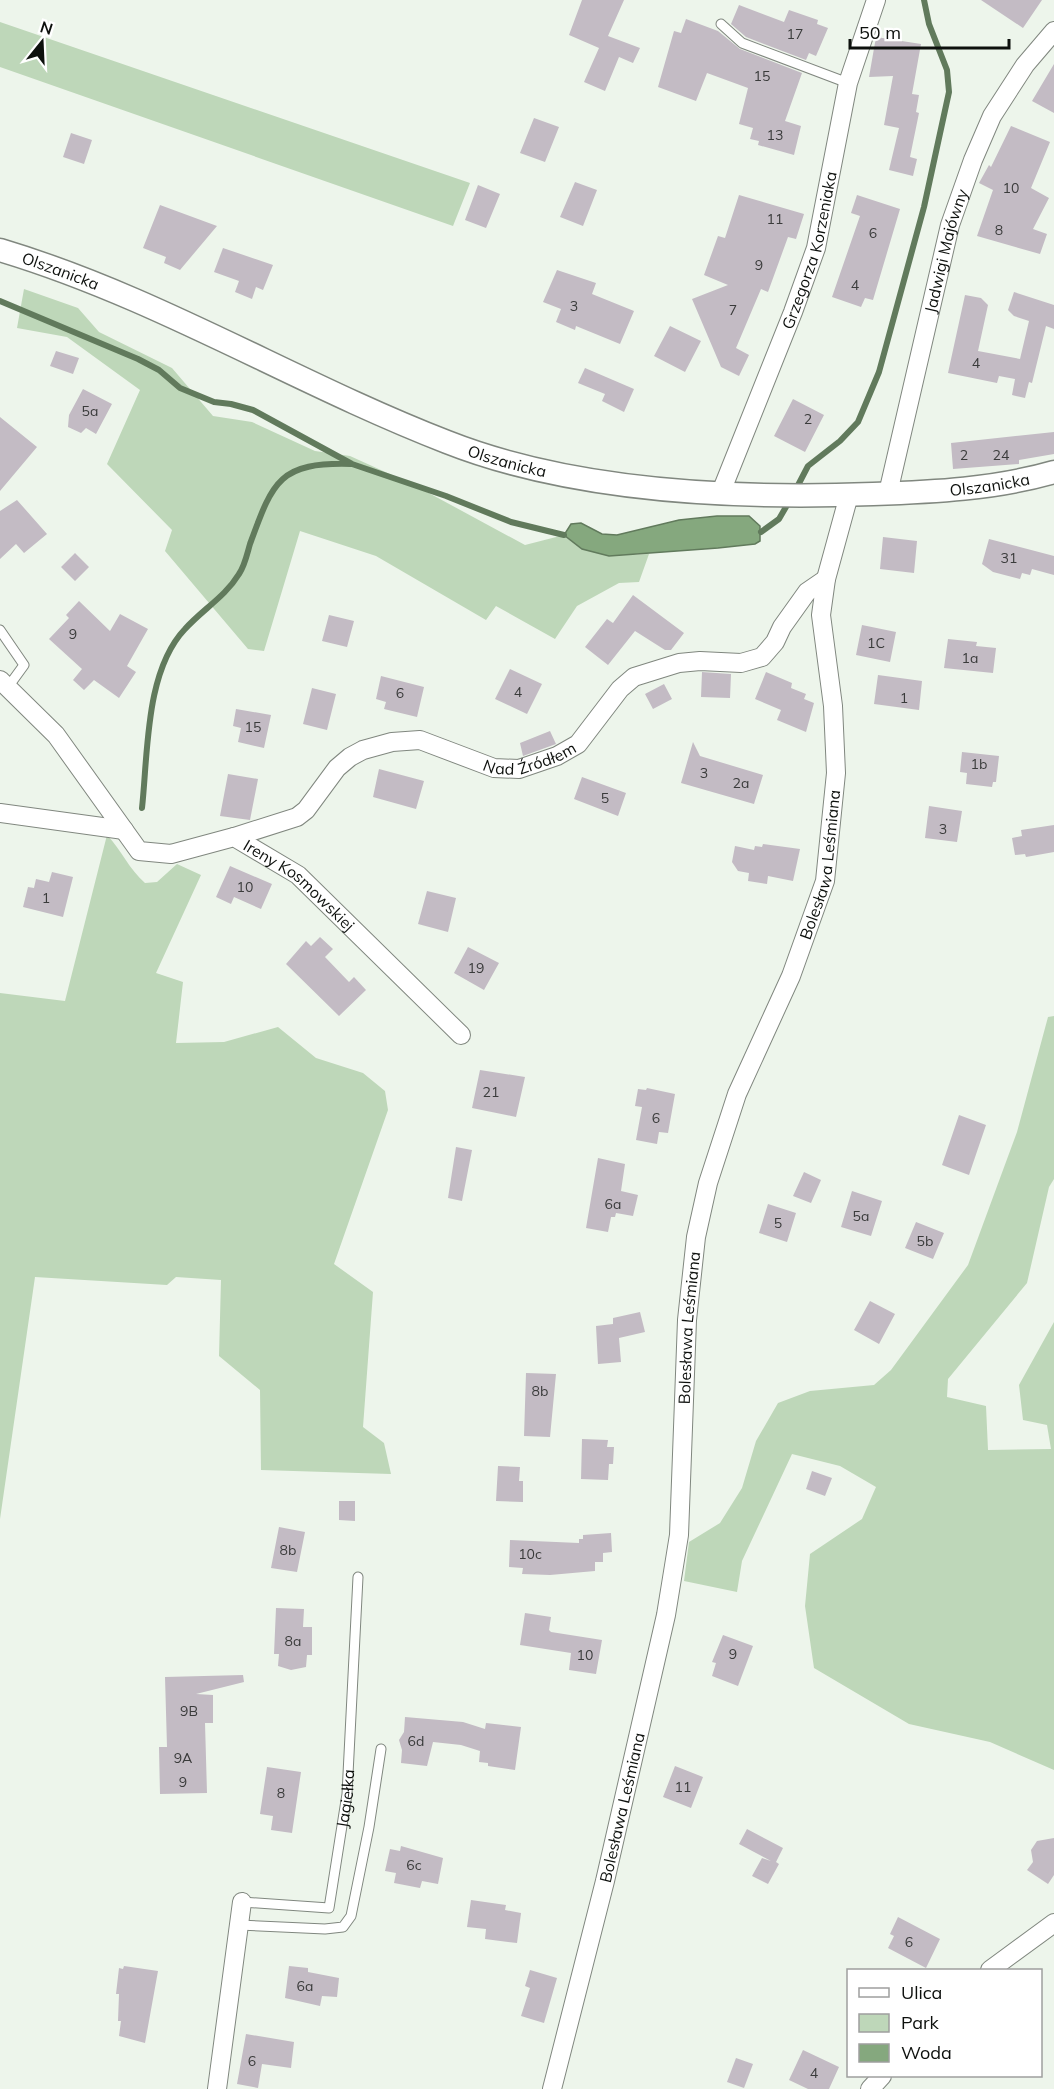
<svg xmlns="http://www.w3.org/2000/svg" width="1054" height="2089" viewBox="0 0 1054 2089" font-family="Mulish,sans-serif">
  <rect width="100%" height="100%" fill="#edf5eb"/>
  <!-- green -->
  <path fill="#bed7b9" d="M0,22l470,161 -17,43 -453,-159z
    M24,289l54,19 21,24 73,36 41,48 39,6 63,29 35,5 64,29 111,60 39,-10c25,23 53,20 85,19l-10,28 -20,1 -42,23 -22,33 -59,-33 -10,14 -110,-64 -76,-25 -36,120 -16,-2 -83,-98 7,-21 -65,-66 33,-74 -73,-53 -50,-9z
    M107,835c15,16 22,34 38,48l12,-1 20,-18 24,11 -45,98 27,9 -7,61 48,-1 54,-15 38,31 47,15 22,18 3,19 -54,154 39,28 -10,135 21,16 7,31 -130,-4 -1,-80 -41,-34 2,-76 -45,-3 -9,8 -132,-8 -35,242v-526l65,8z
    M1054,1016v163l-5,8 -22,96 -79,96 -1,18 39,9 2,44 63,-1 -4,-24 -24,-5 -4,-35 35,-63v448l-64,-28 -81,-18 -95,-56 -9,-62 5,-52 52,-35 14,-32 -36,-21 -48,-12 -50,107 -5,31 -53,-11 5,-39 31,-19 22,-35 14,-47 22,-38 32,-12 64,-6 17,-15 77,-105 49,-133 31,-115z"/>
  <!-- water -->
  <path fill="#85a87e" stroke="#617a5c" stroke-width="1.5" d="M717,516h32l11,10v15l-5,3 -37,4 -109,8 -27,-7 -18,-14 7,-11 10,-1 21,11 15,1 62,-15z"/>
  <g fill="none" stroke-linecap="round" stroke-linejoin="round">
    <!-- stream -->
    <path stroke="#617a5c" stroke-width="6" d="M0,301l138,58 21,11 21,18 34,14 17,2 22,6 99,54 94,32 65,26 53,13
      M795,491l13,-25 32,-25 18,-19 21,-50 45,-165 25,-115 -2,-22 -18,-46 -5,-24
      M761,532l18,-13 11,-19
      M142,808c6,-54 3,-137 43,-179 18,-20 40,-32 54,-55 6,-9 8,-20 11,-30 23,-63 29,-82 101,-80"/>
  </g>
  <!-- building -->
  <path fill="#c3bbc4" d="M582,0h42l-16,36 32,12 -7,15 -14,-6 -14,34 -21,-9 15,-34 -30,-13z
    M981,0h61l-19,28z
    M739,5l45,17 5,-12 29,10 -1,4 11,4 -12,28 -7,-3 -3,7 -60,-23 -15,-13z
    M686,19l32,12 22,18 62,24 -17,48 16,5 -7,29 -36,-10 1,-4 -9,-2 3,-11 -14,-4 9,-36 -41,-15 -11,28 -38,-14 16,-56 7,2z
    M876,37l45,7 -9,50 7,1 -3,17 3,1 -9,44 7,2 -4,17 -24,-6 10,-42 -15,-3 9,-49 -24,1z
    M1054,64v49l-22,-12z
    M534,118l25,9 -14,35 -25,-9z
    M1011,126l39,16 -19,46 18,10 -16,31 14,5 -7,20 -63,-18 16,-46 -14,-7 10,-18 2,2z
    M71,133l21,7 -8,24 -21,-7z
    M575,182l22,8 -14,36 -23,-9z
    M478,185l22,9 -14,34 -21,-8z
    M739,195l65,19 -8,25 -8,-2 -20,55 -7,-3 -25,59 13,7 -10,21 -18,-9 -29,-68 36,-14 -24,-10 14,-39 7,2z
    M857,195l43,14 -27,91 -8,-2 -4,9 -29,-10 28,-81 -9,-3z
    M160,205l57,21 -37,44 -16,-7 2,-6 -23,-9z
    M223,248l50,17 -10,25 -7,-3 -4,12 -17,-7 4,-11 -25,-9z
    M557,270l39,13 -4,11 42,17 -14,33 -44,-18 -1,4 -19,-8 5,-13 -18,-7z
    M1014,292l40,13v24l-8,-3 -14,57 -3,-1 -4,16 -13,-3 3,-16 -16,-3 -2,7 -49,-10 17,-78 16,3 7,7 -10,46 42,8 9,-38 -15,-5 -6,-6z
    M670,326l31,15 -16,31 -31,-16z
    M56,351l23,7 -6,16 -23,-8z
    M585,368l49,21 -10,23 -22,-11 3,-7 -27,-11z
    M83,389l29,15 -16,30 -10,-6 -5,5 -13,-6 1,-12z
    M793,399l31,16 -19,37 -31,-16z
    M0,417l37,30 -37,44z
    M1054,432v22l-35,6v4l-66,5 -2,-26z
    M17,500l30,34 -23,19 -8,-9 -16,15v-48z
    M883,537l34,4 -3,32 -34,-4z
    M989,539l65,17v19l-22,-6 -2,6 -8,-2 -2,6 -27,-7 -11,-8z
    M75,553l14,14 -14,14 -14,-14z
    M633,595l51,38 -13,17h-6l-30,-19 -27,34 -23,-18 22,-28 6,4z
    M79,601l31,30 10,-17 28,15 -21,37 9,6 -17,26 -25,-18 -10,10 -11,-10 9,-11 -33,-30 20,-21 -3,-3z
    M329,615l25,6 -7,26 -25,-6z
    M862,625l34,7 -6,30 -34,-7z
    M948,639l29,3 -1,4 20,2 -3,25 -49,-5z
    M510,669l32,15 -15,30 -32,-15z
    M702,672l29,2 -1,24 -29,-1z
    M766,672l26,11 -1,5 15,6 -2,5 10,4 -8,29 -29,-12 4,-10 -26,-11z
    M878,675l44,6 -3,29 -45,-6z
    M381,676l43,11 -7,30 -33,-8 2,-7 -10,-3z
    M664,684l8,15 -19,10 -8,-15z
    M312,688l24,6 -9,36 -24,-6z
    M236,709l35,6 -7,33 -26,-6 3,-14 -8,-2z
    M550,731l6,13 -33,12 -3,-13z
    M693,742l7,14 63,19 -9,29 -73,-21z
    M962,752l37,4 -3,26h-3l-1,5 -26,-3 1,-11 -7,-1z
    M379,769l45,12 -8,28 -43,-12z
    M228,774l30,5 -8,41 -30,-4z
    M582,777l44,16 -8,23 -44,-17z
    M929,806l33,5 -5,31 -32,-4z
    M1054,825v27l-28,5 -1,-3 -10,1 -3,-17 10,-2 -1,-6z
    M763,844l37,5 -7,32 -25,-5 -1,8 -19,-3 1,-8 -11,-2 -6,-9 3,-16 19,4 1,-4 7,1z
    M230,866l42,18 -11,25 -27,-12 -3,7 -15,-7z
    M52,872l21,5 -10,40 -40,-10 5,-20 6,1 2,-9 13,3z
    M427,891l29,7 -8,34 -30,-8z
    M320,937l13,12 -8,8 24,25 5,-5 12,13 -27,26 -53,-52 20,-23 5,5z
    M468,947l31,16 -15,27 -30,-17z
    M480,1070l45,7 -9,40 -44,-9z
    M647,1088l28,6 -7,39 -9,-1 -2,12 -21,-4 6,-33 -7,-1 3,-17 8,1z
    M959,1115l27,10 -17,50 -27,-10z
    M456,1147l16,3 -10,51 -14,-3z
    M598,1158l27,6 -4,27 17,4 -5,21 -17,-3 -1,4h-4l-3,15 -22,-4z
    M804,1172l17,8 -10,23 -18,-7z
    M852,1191l30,10 -11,35 -30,-9z
    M768,1204l28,9 -9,29 -28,-9z
    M916,1222l28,11 -11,26 -28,-11z
    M870,1301l25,13 -16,30 -25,-14z
    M640,1312l5,20 -26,6 2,24 -23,2 -2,-38 17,-2v-6z
    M526,1373l30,1 -6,63 -26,-1z
    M582,1439l26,1 -1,7h7l-1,17h-4l-1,16 -27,-1z
    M498,1466l22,1 -1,14h4v21l-27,-1z
    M812,1471l20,7 -7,18 -19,-7z
    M339,1501h16v20l-16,-1z
    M279,1527l26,5 -8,40 -26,-4z
    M611,1533l1,19 -9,1v9h-8v9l-45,4 -28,-1 1,-6 -14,-1 1,-27 69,3v-4h4v-4z
    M276,1608l28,1 -1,18h9v28h-5l-1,12 -15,3 -13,-4 1,-12h-5z
    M525,1613l26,4 -2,13 2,2 51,8 -6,34 -27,-4 2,-17 -51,-8z
    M723,1635l30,11 -15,40 -26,-10 4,-13 -4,-1z
    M243,1675l1,7 -48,12 17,1v28h-8l2,70 -47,1 -1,-47h8l-2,-70z
    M405,1717l58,5 22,7 1,-6 35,4 -6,43 -27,-4v-3l-9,-1 1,-11 -19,-6 -28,-3 -6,24 -26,-3 1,-13 -3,-10 5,-8z
    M675,1766l28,11 -12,31 -28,-11z
    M267,1767l34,5 -9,61 -21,-3 2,-14 -13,-2z
    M747,1829l36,19 -7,14 3,2 -11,20 -16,-8 10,-18 9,3 -32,-17z
    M1054,1838v37l-6,9 -21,-14 6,-8 -2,-12 6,-9z
    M401,1846l42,12 -5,26 -16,-3 -2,7 -26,-5 2,-10 -11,-2 5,-22 10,2z
    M471,1900l35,5 -1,5 16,3 -4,30 -32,-4 1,-10 -19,-2z
    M898,1917l42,22 -14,29 -38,-20 6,-12 -4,-2z
    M124,1966l34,5 -13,72 -26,-7 2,-15h-3l1,-27h-3l3,-26 4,1z
    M289,1966l19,2v4l31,6 -2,19 -15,-1 -2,10 -35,-8z
    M530,1970l27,8 -13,45 -23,-7 9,-28 -5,-2z
    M246,2034l48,8 -3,26 -29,-4 -4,24 -21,-4z
    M803,2050l36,17 -10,22h-21l-19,-9z
    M736,2058l17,6 -9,24 -17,-6z"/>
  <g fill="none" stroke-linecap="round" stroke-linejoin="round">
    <defs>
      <g id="service">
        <path d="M721,24l21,19 106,40"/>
        <path d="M0,630l24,35 -16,22"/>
        <path id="s1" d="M242,1902l87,6 18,-114 11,-217"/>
        <path d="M239,1925l86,4 18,-2 8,-11 18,-89 12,-78"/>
      </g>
      <g id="minor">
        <path id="s2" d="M721,492l72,-180 23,-64 32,-165 28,-83"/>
        <path id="s3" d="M888,493l62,-268 23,-65 19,-44 33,-51 29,-34"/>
        <path id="s4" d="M0,680l56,55 83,116 32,3 63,-17 64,38 163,160"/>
        <path d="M0,813l124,17"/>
        <path id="s5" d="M234,837l63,-20 9,-7 31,-42 13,-11 13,-7 29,-8 28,-2 74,28 25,1 38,-13 21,-12 42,-55 14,-12 45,-14 21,-2 41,2 21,-6 13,-15 7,-15 25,-35 19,-13"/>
        <path d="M990,1970l64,-47"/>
        <path d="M217,2089l25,-187"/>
        <path id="s6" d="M552,2089l53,-208 61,-266 13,-80 8,-215 9,-83 12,-54 29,-89 54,-118 34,-95 11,-108 -3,-67 -12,-91 5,-36 23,-84"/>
        <path d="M870,2089l12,-13"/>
      </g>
      <g id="tertiary">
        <path id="s7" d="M0,250c157,47 295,133 447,192 127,50 291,57 426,52 61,-2 122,-5 181,-22"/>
      </g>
    </defs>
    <!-- service casing -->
    <use href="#service" stroke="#80877f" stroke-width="11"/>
    <!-- minor casing -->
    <use href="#minor" stroke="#80877f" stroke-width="20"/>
    <!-- tertiary casing -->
    <use href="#tertiary" stroke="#80877f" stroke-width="25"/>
    <!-- service -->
    <use href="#service" stroke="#fff" stroke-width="9"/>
    <!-- minor -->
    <use href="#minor" stroke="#fff" stroke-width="18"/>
    <!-- tertiary -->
    <use href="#tertiary" stroke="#fff" stroke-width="22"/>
  </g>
  <g text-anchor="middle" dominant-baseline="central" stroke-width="6" stroke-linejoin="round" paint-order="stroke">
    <!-- number labels -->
    <g font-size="14" fill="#3a3b3b">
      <text x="795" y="34">17</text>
      <text x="762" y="76">15</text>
      <text x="775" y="135">13</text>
      <text x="1011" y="188">10</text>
      <text x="775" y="219">11</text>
      <text x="999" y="230">8</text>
      <text x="873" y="233">6</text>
      <text x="759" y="265">9</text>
      <text x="855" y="285">4</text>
      <text x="574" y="306">3</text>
      <text x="733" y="310">7</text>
      <text x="976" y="363">4</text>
      <text x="90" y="411">5a</text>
      <text x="808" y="419">2</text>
      <text x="964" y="455">2</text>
      <text x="1001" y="455">24</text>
      <text x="1009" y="558">31</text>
      <text x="73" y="634">9</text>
      <text x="876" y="643">1C</text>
      <text x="970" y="658">1a</text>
      <text x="518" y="692">4</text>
      <text x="400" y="693">6</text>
      <text x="904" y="698">1</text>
      <text x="253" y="727">15</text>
      <text x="979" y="764">1b</text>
      <text x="704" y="773">3</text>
      <text x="741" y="783">2a</text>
      <text x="605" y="798">5</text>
      <text x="943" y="829">3</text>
      <text x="245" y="887">10</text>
      <text x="46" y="898">1</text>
      <text x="476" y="968">19</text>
      <text x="491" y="1092">21</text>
      <text x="656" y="1118">6</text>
      <text x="613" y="1204">6a</text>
      <text x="861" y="1216">5a</text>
      <text x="778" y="1223">5</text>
      <text x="925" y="1241">5b</text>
      <text x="540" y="1391">8b</text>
      <text x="288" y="1550">8b</text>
      <text x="530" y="1554">10c</text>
      <text x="293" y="1641">8a</text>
      <text x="733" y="1654">9</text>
      <text x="585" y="1655">10</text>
      <text x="189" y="1711">9B</text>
      <text x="416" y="1741">6d</text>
      <text x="183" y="1758">9A</text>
      <text x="183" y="1782">9</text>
      <text x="683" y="1787">11</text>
      <text x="281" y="1793">8</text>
      <text x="414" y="1865">6c</text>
      <text x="909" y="1942">6</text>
      <text x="305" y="1986">6a</text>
      <text x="252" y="2061">6</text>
      <text x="814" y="2073">4</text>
    </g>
    <!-- street labels -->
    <g font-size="16" fill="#0d100d" stroke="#fff">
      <text stroke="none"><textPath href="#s2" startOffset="258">Grzegorza Korzeniaka</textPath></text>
      <text stroke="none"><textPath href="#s3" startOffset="249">Jadwigi Majówny</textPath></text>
      <text stroke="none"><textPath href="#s7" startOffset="64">Olszanicka</textPath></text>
      <text stroke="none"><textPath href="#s7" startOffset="550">Olszanicka</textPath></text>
      <text stroke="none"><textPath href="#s7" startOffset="1036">Olszanicka</textPath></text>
      <text stroke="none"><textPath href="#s5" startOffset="336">Nad Źródłem</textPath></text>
      <text stroke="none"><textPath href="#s6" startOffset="1262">Bolesława Leśmiana</textPath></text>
      <text stroke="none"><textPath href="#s4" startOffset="400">Ireny Kosmowskiej</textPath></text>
      <text stroke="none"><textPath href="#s6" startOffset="776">Bolesława Leśmiana</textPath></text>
      <text stroke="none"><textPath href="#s1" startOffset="198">Jagiełka</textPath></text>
      <text stroke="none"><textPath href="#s6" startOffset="290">Bolesława Leśmiana</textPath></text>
    </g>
  </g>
  <!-- legend -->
  <rect x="847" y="1969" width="195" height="108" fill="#ffffff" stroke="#9e9f9e" stroke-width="1.5"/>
  <rect x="859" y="1988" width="30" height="9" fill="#ffffff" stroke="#9e9f9e" stroke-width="1.5"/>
  <text x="901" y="1999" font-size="18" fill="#0d100d">Ulica</text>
  <rect x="859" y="2014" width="30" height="18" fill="#bed7b9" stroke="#9e9f9e" stroke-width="1.5"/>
  <text x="901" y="2029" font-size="18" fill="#0d100d">Park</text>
  <rect x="859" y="2044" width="30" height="18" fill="#85a87e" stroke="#9e9f9e" stroke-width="1.5"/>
  <text x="901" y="2059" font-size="18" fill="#0d100d">Woda</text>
  <!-- north arrow -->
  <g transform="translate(42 42) rotate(18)" stroke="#ffffff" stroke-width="4.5" paint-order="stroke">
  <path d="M0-4.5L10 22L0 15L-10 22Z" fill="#0d100d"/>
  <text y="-9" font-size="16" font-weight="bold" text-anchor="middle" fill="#0d100d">N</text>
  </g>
  <!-- scale -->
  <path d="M850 39v9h159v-9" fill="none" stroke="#0d100d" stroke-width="3"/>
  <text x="859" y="39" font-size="18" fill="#0d100d" stroke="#ffffff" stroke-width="4.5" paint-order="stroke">50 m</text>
</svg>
